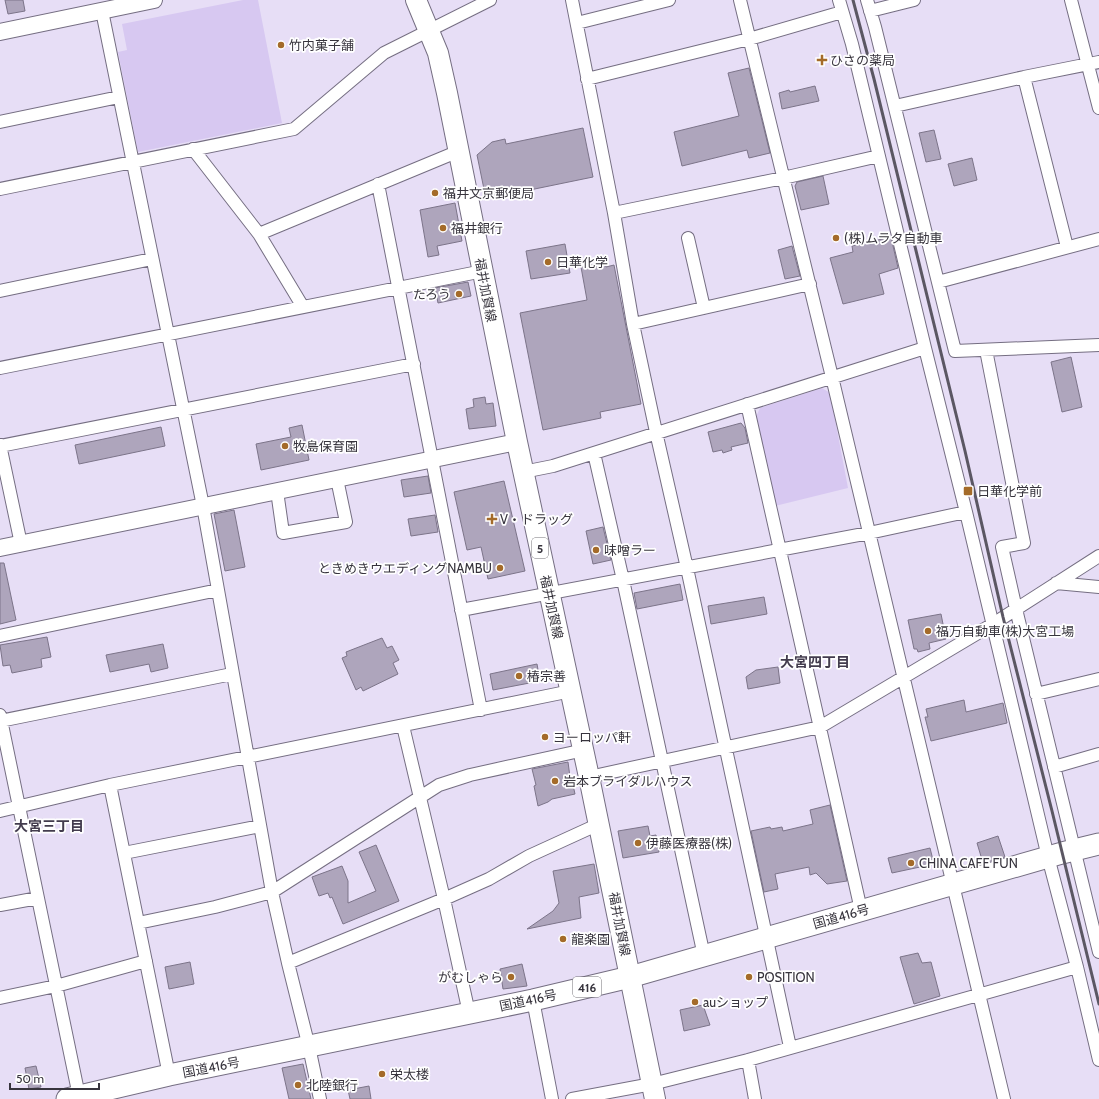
<svg xmlns="http://www.w3.org/2000/svg" width="1099" height="1099" viewBox="0 0 1099 1099" font-family="Cabin,'Noto Sans JP',sans-serif">
  <rect width="100%" height="100%" fill="#e7def6"/>
  <!-- green -->
  <path fill="#d7c8f1" d="M243,0h15l24,123 -144,29 -20,-100 9,-2 -5,-26z
    M822,388l8,5 18,95 -73,18 -20,-87 5,-11z"/>
  <!-- building -->
  <path fill="#aea5bc" stroke="#7c7489" d="M5,0h18l2,11 -17,3z
    M749,68l21,85 -21,5 -2,-8 -65,16 -8,-34 65,-16 -11,-43z
    M815,86l4,15 -37,8 -3,-16 10,-3 1,2z
    M583,128l10,49 -107,22 -9,-44 15,-13 13,-3 1,5z
    M934,130l7,29 -15,3 -7,-29z
    M972,158l5,22 -23,6 -6,-22z
    M823,176l6,28 -28,6 -6,-24 2,-4z
    M455,203l7,38 -25,5 2,9 -11,2 -8,-47z
    M891,237l7,31 -19,6 5,20 -41,10 -13,-46 23,-6 -1,-6z
    M565,244l5,29 -39,6 -5,-28z
    M792,246l8,30 -15,3 -7,-29z
    M605,262l1,5 8,-2 27,139 -41,8 1,6 -58,12 -23,-117 67,-13 -6,-33z
    M468,282l3,14 -33,7 -3,-15z
    M1071,357l11,50 -20,5 -11,-50z
    M485,397l1,7 7,-1 3,23 -27,3 -3,-20 8,-2 -1,-8z
    M741,423l4,5 3,15 -17,4 1,3 -9,3 -1,-3 -9,2 -5,-20z
    M302,425l7,35 -48,10 -5,-26 35,-7 -2,-9z
    M161,427l4,19 -86,18 -4,-19z
    M428,476l3,17 -27,4 -3,-17z
    M504,481l21,90 -37,8 -7,-32 -14,3 -13,-58z
    M234,510l11,57 -20,4 -11,-57z
    M435,515l3,17 -27,4 -3,-17z
    M603,527l8,33 -18,4 -7,-33z
    M0,563h4l12,57 -16,4z
    M680,584l3,16 -46,9 -3,-16z
    M764,597l3,17 -56,10 -3,-18z
    M941,614l5,25 -17,4 1,6 -12,3 -1,-3h-3l-6,-29z
    M47,637l4,20 -10,2 1,8 -30,6 -2,-8 -7,1 -3,-21z
    M382,638l5,10 5,-2 7,14 -6,3 5,11 -35,17 -2,-4 -5,3 -14,-32 5,-2 -1,-4z
    M163,644l5,24 -17,4 -2,-8 -39,8 -4,-17z
    M537,664l3,17 -47,9 -3,-16z
    M778,667l2,16 -32,6 -2,-12 10,-7z
    M964,700l2,12 37,-9 4,20 -76,18 -6,-24h3l-2,-8z
    M568,762l2,15 1,-1 4,18 -23,5 -4,3 -10,4 -4,-20 2,-1 -4,-16z
    M830,805l17,76 -20,3 -11,-11 -6,2 -1,-8 -34,7 3,15 -14,3 -13,-61 19,-4 1,2 11,-2 1,4 30,-7 -3,-14z
    M648,826l2,10 6,-1 3,17 -36,6 -5,-27z
    M998,836l7,21 -22,6 -6,-20z
    M376,845l23,56 -56,23 -11,-27 -2,1 -2,-5 -9,3 -7,-19 30,-11 6,15v22l28,-12 -17,-39z
    M930,848l4,16 -42,9 -4,-15z
    M594,864l5,29 -20,4 2,21 -54,11 26,-18 6,-8 -6,-32z
    M918,953l4,10 9,-1 9,34 -26,8 -14,-47z
    M190,962l4,22 -25,5 -4,-22z
    M522,964l5,22 -24,3 -3,-20z
    M703,1005l7,20 -26,6 -4,-21z
    M303,1064l8,35h-22l-7,-31z
    M36,1066l5,21 -12,2 -4,-21z
    M369,1086l2,13h-21l-2,-9z"/>
  <g fill="none" stroke-linecap="round" stroke-linejoin="round">
    <defs>
      <path id="minor" d="M572,0l42,213 19,111 23,108 31,136 103,479
        M740,0l92,377 172,722
        M839,0l13,44 73,304 41,164 82,345 29,110 22,93
        M867,0l8,27 80,324 144,-6
        M1071,0l28,108
        M102,11l101,495 69,386 16,71 21,84 11,52
        M870,11l44,-11
        M577,23l92,-23
        M1024,77l43,170
        M587,79l162,-40 93,-27
        M895,106l129,-29 75,-15
        M0,122l119,-25
        M193,149l66,85 44,73
        M378,184l103,526
        M0,189l294,-60 90,-76 106,-53
        M614,213l169,-35 96,-22
        M259,234l200,-83
        M688,238l16,70
        M938,282l161,-43
        M0,291l152,-32
        M633,324l177,-40
        M986,350l38,193 -22,4 14,62 83,343
        M0,368l483,-97
        M747,404l114,506
        M0,445l21,99
        M0,446l414,-82
        M594,453l29,127 81,376
        M523,472l30,-6 41,-13 331,-105
        M277,491l6,42 63,-11 -9,-43
        M1056,583l43,4
        M461,610l408,-77 97,-21
        M0,636l218,-46
        M1036,694l63,-15
        M0,715l79,381
        M0,721l232,-47
        M403,726l41,173 25,114
        M1054,767l45,-13
        M589,777l231,-50 173,-103 106,-68
        M110,785l59,290
        M0,811l110,-26 461,-94
        M124,853l136,-27
        M0,905l38,-7
        M138,923l77,-16 57,-15 167,-107 31,-10 114,-25
        M288,963l156,-64 45,-20 40,-23 70,-32
        M0,998l56,-12 90,-25
        M533,1000l19,99
        M748,1060l7,39
        M572,1099l80,-15 96,-24 329,-93"/>
      <path id="tertiary" d="M0,32l154,-32
        M0,548l517,-106"/>
      <path id="primary" d="M416,0l22,53 9,40 70,349 72,335 66,322"/>
      <path id="trunk" d="M67,1099l102,-24 364,-75 97,-23 432,-124 37,-9"/>
    </defs>
    <!-- minor casing -->
    <use href="#minor" stroke="#756e82" stroke-width="14"/>
    <!-- tertiary casing -->
    <use href="#tertiary" stroke="#756e82" stroke-width="18"/>
    <!-- primary casing -->
    <use href="#primary" stroke="#756e82" stroke-width="22"/>
    <!-- trunk casing -->
    <use href="#trunk" stroke="#756e82" stroke-width="23"/>
    <!-- minor -->
    <use href="#minor" stroke="#fff" stroke-width="12"/>
    <!-- tertiary -->
    <use href="#tertiary" stroke="#fff" stroke-width="16"/>
    <!-- primary -->
    <use href="#primary" stroke="#fff" stroke-width="20"/>
    <!-- trunk -->
    <use href="#trunk" stroke="#fff" stroke-width="21"/>
    <!-- rail -->
    <path stroke="#5b5763" stroke-width="3" d="M853,0l21,79 91,372 38,166 49,194 47,193"/>
  </g>
  <!-- markers -->
  <g fill="#a46b29" stroke="#fff" stroke-width="1.5">
    <circle cx="281" cy="45" r="4"/>
    <path d="M820 54h4v4h4v4h-4v4h-4v-4h-4v-4h4z"/>
    <circle cx="435" cy="193" r="4"/>
    <circle cx="443" cy="228" r="4"/>
    <circle cx="836" cy="238" r="4"/>
    <circle cx="548" cy="262" r="4"/>
    <circle cx="459" cy="294" r="4"/>
    <circle cx="285" cy="446" r="4"/>
    <rect x="963" y="486" width="10" height="10" rx="2"/>
    <path d="M490 513h4v4h4v4h-4v4h-4v-4h-4v-4h4z"/>
    <circle cx="596" cy="550" r="4"/>
    <circle cx="500" cy="568" r="4"/>
    <circle cx="928" cy="631" r="4"/>
    <circle cx="519" cy="676" r="4"/>
    <circle cx="545" cy="737" r="4"/>
    <circle cx="555" cy="781" r="4"/>
    <circle cx="638" cy="843" r="4"/>
    <circle cx="911" cy="863" r="4"/>
    <circle cx="563" cy="939" r="4"/>
    <circle cx="511" cy="977" r="4"/>
    <circle cx="749" cy="977" r="4"/>
    <circle cx="695" cy="1002" r="4"/>
    <circle cx="382" cy="1074" r="4"/>
    <circle cx="298" cy="1085" r="4"/>
  </g>
  <g text-anchor="middle" dominant-baseline="central" stroke-width="3.5" stroke-linejoin="round" paint-order="stroke">
    <!-- shield labels -->
    <g fill="#fff" stroke="#737177" stroke-width="1">
      <rect x="532" y="538" width="16" height="20" rx="3"/>
      <rect x="573" y="977" width="28" height="20" rx="3"/>
    </g>
    <g font-size="12" font-weight="bold" fill="#37343d">
      <text x="540" y="548">5</text>
      <text x="587" y="987">416</text>
    </g>
    <!-- poi labels -->
    <g font-size="13" fill="#37343d" stroke="#fff" text-anchor="start">
      <text x="289" y="45">竹内菓子舗</text>
      <text x="830" y="60">ひさの薬局</text>
      <text x="443" y="193">福井文京郵便局</text>
      <text x="451" y="228">福井銀行</text>
      <text x="844" y="238">(株)ムラタ自動車</text>
      <text x="556" y="262">日華化学</text>
      <text x="451" y="294" text-anchor="end">たろう</text>
      <text x="293" y="446">牧島保育園</text>
      <text x="977" y="491">日華化学前</text>
      <text x="500" y="519">V・ドラッグ</text>
      <text x="604" y="550">味噌ラー</text>
      <text x="492" y="568" text-anchor="end">ときめきウエディングNAMBU</text>
      <text x="936" y="631">福万自動車(株)大宮工場</text>
      <text x="527" y="676">椿宗善</text>
      <text x="553" y="737">ヨーロッパ軒</text>
      <text x="563" y="781">岩本ブライダルハウス</text>
      <text x="646" y="843">伊藤医療器(株)</text>
      <text x="919" y="863">CHINA CAFE FUN</text>
      <text x="571" y="939">龍楽園</text>
      <text x="503" y="977" text-anchor="end">がむしゃら</text>
      <text x="757" y="977">POSITION</text>
      <text x="703" y="1002">auショップ</text>
      <text x="390" y="1074">栄太楼</text>
      <text x="306" y="1085">北陸銀行</text>
    </g>
    <!-- street labels -->
    <g font-size="13" fill="#37343d" stroke="#fff">
      <text transform="translate(486 290) rotate(79)">福井加賀線</text>
      <text transform="translate(552 607) rotate(78)">福井加賀線</text>
      <text transform="translate(841 916) rotate(-16)">国道416号</text>
      <text transform="translate(620 924) rotate(79)">福井加賀線</text>
      <text transform="translate(528 1000) rotate(-12)">国道416号</text>
      <text transform="translate(211 1067) rotate(-11)">国道416号</text>
    </g>
    <!-- neighbourhood labels -->
    <g font-size="14" font-weight="bold" fill="#433c4e" stroke="#fff">
      <text x="815" y="662">大宮四丁目</text>
      <text x="49" y="826">大宮三丁目</text>
    </g>
  </g>
  <!-- scale -->
  <path d="M10 1083v6h89v-6" fill="none" stroke="#37343d" stroke-width="2"/>
  <text x="16" y="1083" font-size="12" fill="#37343d" stroke="#ffffff" stroke-width="3" paint-order="stroke">50 m</text>
</svg>
